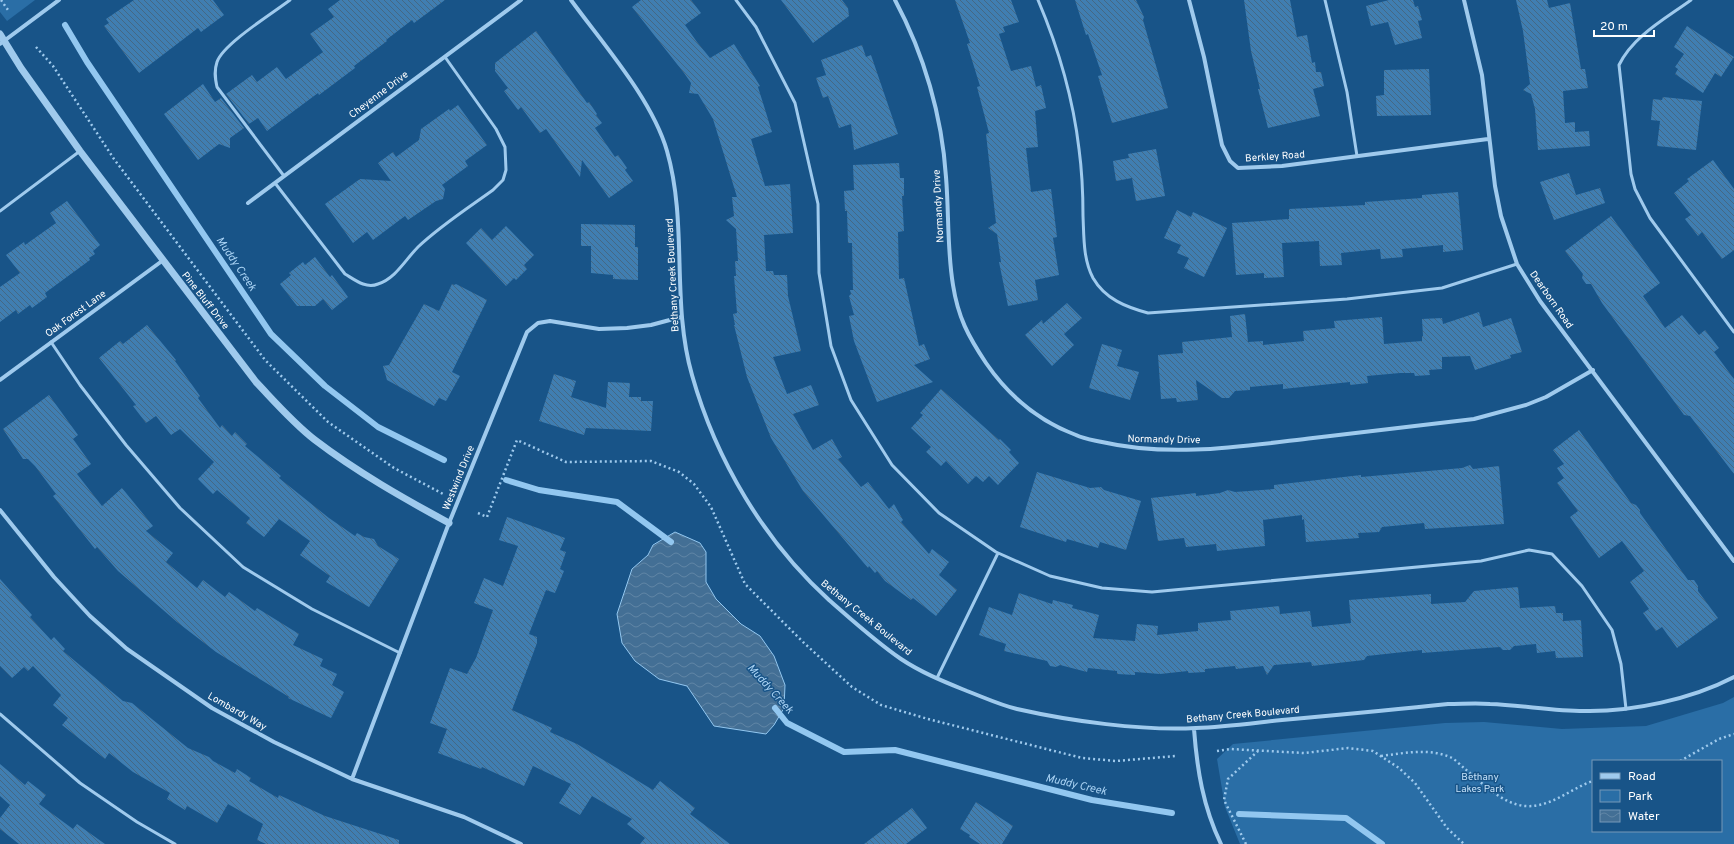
<svg xmlns="http://www.w3.org/2000/svg" width="1734" height="844" viewBox="0 0 1734 844" font-family="Overpass,sans-serif">
  <defs>
    <pattern id="water-waves" width="16" height="10" patternUnits="userSpaceOnUse"><rect width="16" height="10" fill="#436f95"/><path d="M0 5q4-4 8 0t8 0" fill="none" stroke="#5f85a5"/></pattern>
    <pattern id="building-back-hatch" width="6" height="6" patternUnits="userSpaceOnUse"><rect width="6" height="6" fill="#407eb1"/><path d="M-1 5l2 2M0 0l6 6M5-1l2 2" fill="none" stroke="#456884"/></pattern>
  </defs>
  <rect width="100%" height="100%" fill="#185488"/>
  <!-- green -->
  <path fill="#2a6ea6" fill-rule="evenodd" d="M0,0h35l-28,21 -7,-9z
    M1734,697v147h-494l-15,-37 -8,-48 16,-15 212,-21 39,-1 78,7 84,-3 77,-23zM1593,761h128v70h-128z"/>
  <!-- water -->
  <path fill="url(#water-waves)" stroke="#92c7f0" d="M675,532l25,11 6,9v30l10,17 25,25 19,12 14,20 11,29 -1,23 -10,17 -8,9 -52,-8 -27,-40 -28,-7 -24,-18 -13,-18 -5,-29 15,-45 16,-14 5,-10z"/>
  <g fill="none" stroke-linecap="round" stroke-linejoin="round">
    <!-- stream -->
    <path stroke="#92c7f0" stroke-width="6" d="M65,25l22,37 184,272 54,52 53,41 66,33
      M506,480l33,10 78,12 54,40
      M775,708l12,15 57,29 51,-2 197,50 80,13
      M1239,814l107,4 36,26"/>
  </g>
  <!-- building -->
  <path fill="url(#building-back-hatch)" d="M134,0h79l11,15 -23,17 -3,-4 -59,45 -35,-47 5,-3 -3,-4z
    M340,0h105l-31,23 -2,-3 -26,20 1,1 -33,25 1,2 -36,27 -1,-2 -51,38 -9,-13 -9,6 -23,-30 26,-19 5,7 20,-15 9,12 37,-27 -13,-18 24,-17 -6,-8z
    M641,0h50l10,13 -16,12 12,17 13,16 24,-14 26,42 -2,1 14,45 -21,7 14,47 25,-2 3,49 -29,2 2,36h7l1,4h13l1,21 13,55 -28,6 14,37 24,-9 8,20 -26,9 20,36 19,-11 10,18 -4,2 23,28 7,-5 21,27 5,-5 9,16 -2,2 28,32 3,-5 17,13 -10,13 18,15 -21,26 -23,-18 -2,2 -26,-19 -8,-10 -2,2 -6,-7 -1,2 -65,-77 -32,-53 -24,-61 -13,-52h1l-2,-11 4,-1 -3,-37h2l-1,-15h3l-2,-32 -10,-9 8,-4 -2,-19h5l-24,-78 -15,-25 -9,-1 2,-10 -7,-10 -52,-66z
    M781,0h61l6,8 1,8 -36,27z
    M955,0h56l8,22 -16,5 2,5 -6,2 12,37 20,-5 5,21 5,-2 5,23 -11,3 3,36 -12,1 5,44 20,-3 6,48 -4,1 6,37 -24,5 3,20 -30,6 -9,-44h2l-4,-28 -9,-6 8,-5 -10,-89 3,-1 -12,-46 3,-1 -13,-42 3,-1z
    M1075,0h61l8,17 -1,3 25,88 -56,15 -14,-47 4,-1 -14,-41 -2,1z
    M1244,0h46l7,37 10,-2 5,28 3,-1 1,10h5l3,14 -11,3 7,27 -52,12 -10,-39h2l-9,-38z
    M1389,0h24l2,7 3,-1 4,14 -4,1 4,17 -27,7 -7,-23 -17,4 -5,-20z
    M1516,0h31l2,8 21,-5 11,66h4l3,19 -25,3 2,32 10,-1v10l14,-1 1,15 -52,4 -3,-41 -4,-15 -8,-4 7,-6 -7,-53z
    M1687,26l47,31 -13,20 -6,-4 -12,20 -28,-19 3,-5 -3,-2 9,-13 -10,-7z
    M536,31l51,72 2,-1 8,12 -1,1 6,8 -7,5 20,29 3,-2 9,13 -2,2 8,11 -24,17 -27,-38 -2,17 -34,-48 -6,4 -19,-26 -3,3 -14,-19 4,-3 -13,-17v-8z
    M862,45l4,12 5,-2 27,79 -44,16 -3,-26 -12,4 -11,-32 -5,2 -7,-20 10,-3 -5,-15z
    M1429,69l2,46 -54,1 -1,-20 8,-1v-25z
    M203,84l12,18 6,-4 23,30 -14,10v10l-11,-4 -21,16 -34,-46z
    M1663,97l39,4 -6,49 -39,-4 3,-25 -9,-1 2,-21 9,1z
    M458,105l29,40 -22,16 3,5 -26,19 3,4 -2,10 -7,2 -28,19 -3,-4 -32,24 -6,-8 -14,11 -28,-39 35,-25 31,2 -13,-18 15,-11 3,5 23,-17 2,-11 28,-20 1,2z
    M1156,149l9,47 -29,5 -4,-23 -16,3 -3,-20 16,-3 -1,-4z
    M1713,160l21,29v61l-12,9 -20,-27 -4,4 -13,-17 6,-4 -17,-22 15,-12 -2,-2z
    M899,163l1,15h4v18h-2l2,35 -6,1 1,47 5,-1 15,68 5,-2 6,15 -16,6 19,17 -56,20 -23,-61 -5,-25 5,-1 -5,-19 2,-2 -1,-4h3l-1,-47h-4l-1,-32h-2l-1,-20 10,-1 -1,-25z
    M1569,173l7,22 24,-7 5,15 -51,17 -14,-38z
    M1458,192l5,58 -20,2v-7l-41,4 1,8 -22,2 -1,-10 -39,4 1,12 -22,1 -1,-25 -37,2 2,34 -20,1v-5l-28,2 -4,-52 57,-4v-10l76,-4v-3l57,-4v-3z
    M67,201l33,44 -7,6 2,3 -6,4 1,2 -45,33 2,4 -15,11 -2,-3 -12,9 -2,-4 -16,12v-35l20,-14 -14,-18 18,-13 1,3 31,-22 -6,-10z
    M1177,210l14,7 2,-5 34,16 -23,49 -20,-9 5,-10 -12,-5 4,-8 -17,-7z
    M1611,216l49,67 -17,13 22,32 17,-13 17,20 6,-5 14,18 -5,4 20,27v95l-44,-58 -6,-1 -82,-112 -11,-19h-5l-4,-6 1,-4 -18,-23z
    M581,224l54,1v22h3v33l-25,-1v-4l-22,-2v-27h-10z
    M506,226l28,29 -10,10 3,4 -11,11 -2,-2 -8,8 -40,-43 15,-15 11,12z
    M315,257l15,20 2,-2 16,22 -16,13 -9,-11 -8,7h-18l-17,-22 11,-9 -2,-2 14,-11 2,3z
    M452,284l2,1 2,-1 31,16 -35,72 8,4 -14,25 -7,-3 -5,8 -47,-26 -4,-14 6,-1 35,-61 15,7z
    M1067,303l15,15 -18,16 10,11 -22,21 -27,-31 17,-15 1,4z
    M1479,312l4,15 28,-9 11,34 -12,3 1,3 -36,12 -5,-14 -28,1v12l-13,1 1,5 -15,1 -1,-3h-14l-33,3 1,7 -18,2v-3l-67,7v-5l-33,3v3l-15,1 -6,7h-7l-26,-18 2,20 -21,2 -1,-4 -15,1 -3,-44 25,-2 -1,-11 50,-5 -2,-21 15,-2 3,28 15,-1v4l41,-4 -1,-10 32,-3 -1,-7 48,-4 2,27 38,-3v-5h1l-1,-17 20,-1 1,6z
    M147,325l29,35 -1,1 25,35 -2,2 22,30 2,-3 10,11 3,-4 12,12 -2,2 36,30 -2,2 50,40 26,18 2,-3 7,4 10,2 4,7 21,13 -30,48 -43,-25 4,-6 -30,-21 10,-14 -31,-22 -15,18 -18,-14 4,-5 -33,-28 -4,4 -15,-15 16,-17 -34,-33 -9,6 -15,-19 -10,7 -13,-17 3,-1 -37,-47 21,-17 3,3z
    M1102,344l20,6 -5,16 22,6 -9,28 -41,-12z
    M554,374l22,7 -5,16 35,11 2,-26 22,1 -1,14h12v4h12l-2,30 -65,-3 -2,7 -45,-14z
    M941,389l58,51 1,-1 11,11 -2,2 10,11 -21,22 -9,-9 -6,6 -7,-6 -8,8 -22,-23 -5,5 -15,-14 5,-5 -20,-19 12,-13 -3,-2z
    M49,395l29,40 -5,4 18,25 -14,10 25,32 20,-18 31,38 -7,5 27,22 -7,9 31,26 6,-8 22,17 4,-5 26,19 2,-3 42,26 -6,11 30,14 -3,7 17,8 -5,11 12,7 -13,26 -43,-20 1,-1 -73,-45 -39,-30 -59,-51 -21,-24 -2,2 -42,-53 3,-2 -21,-28 -7,-7h-5l-20,-30z
    M1579,430l52,73 5,2 4,5v3l48,67h6l4,6v5l20,27 -41,30 -15,-21 -6,4 -13,-18 6,-4 -19,-27 14,-11 -22,-30 -23,17 -29,-41 8,-6 -21,-28 7,-5 -7,-10 7,-4 -11,-14z
    M1470,465l3,4 26,-3 5,58 -79,5 -1,-6 -42,4 -3,5 -21,1 1,5 -53,4 -2,-23 -2,1v-5l-39,5 2,26 -48,5 -1,-7 -30,3 -2,-9 -26,3 -7,-43 45,-5v3l24,-3 8,-3 7,2 39,-3v-4l87,-10v2l101,-9z
    M1037,472l53,16 11,-1 3,3 37,11 -15,49 -26,-8 -2,6 -31,-9 -1,3 -46,-15z
    M507,517l58,21 -5,12 6,2 -6,17 4,2 -9,22 -9,-3 -17,44 8,3v6l-25,67 40,18 -2,4 27,12 76,46 7,-9 35,27 -5,6 40,30h-90l5,-6 -18,-14 5,-5 -40,-23 -12,19 -21,-12 12,-19 -38,-18 -9,20 -42,-19 -1,2 -43,-16 9,-24 -17,-6 20,-55 17,6 9,-16 17,-48 -19,-7 10,-25 19,8 15,-40 -19,-6z
    M0,579l32,36 -2,2 21,23 3,-3 11,12 -2,2 60,50 9,2 56,45 21,9 4,4 22,12 2,-4 14,9 -2,3 29,17 1,-3 46,21 74,24v4h-133l-9,-4 6,-16 -35,-20 -11,19 -30,-17 -2,4 -18,-11 3,-6 -37,-21 -24,-19 -4,6 -43,-34 6,-7 -15,-13 8,-10 -28,-29 -5,5 -4,-4 -12,11 -12,-12z
    M1518,587l2,21 35,-2 1,7h7v8l18,-1 2,37 -27,1 -1,-7 -18,2 -1,-9 -22,2 -4,4h-7l-3,-3 -78,6v-3l-55,6 -3,4 -52,6 -1,-4 -37,3 -7,10 -4,-9 -27,3 -1,-3 -30,3v3l-17,1v-2l-28,3 -25,-2v3l-18,-1v-3l-29,-3 -1,4 -27,-7 -4,2 -6,-1 -3,-5 -43,-10 2,-7 -27,-9 10,-28 23,8 7,-22 33,11 1,-4 20,5 -1,3 27,7 -6,23 42,3 2,-17 21,2 -1,9 41,-4v-8l33,-3 -1,-9 49,-5 1,8 30,-3 2,16 39,-4 -2,-23 82,-6v10l34,-2 9,-11z
    M0,764l25,21 3,-4 18,14 -7,9 34,25 4,-5 28,20h-86l-19,-15v-11l10,-13 -10,-9z
    M976,802l37,24 -11,18h-22l-11,-7 1,-2 -10,-6z
    M912,808l15,20 -21,16h-42z"/>
  <g fill="none" stroke-linecap="round" stroke-linejoin="round">
    <!-- path -->
    <path stroke="#9fcaed" stroke-width="2.5" stroke-dasharray="2 3" stroke-linecap="butt" d="M1,0l7,10
      M36,47l17,19 61,93 151,201 63,62 66,46 51,27
      M478,513l9,4 30,-77 49,22 85,-1 28,11 15,12 17,23 34,77 58,58 49,45 29,18 47,14 154,39 34,3 60,-5
      M1217,751l13,-2 74,4 44,-5 25,3 26,17 16,15 32,45 17,16
      M1381,756c24,-3 47,-8 69,1 5,2 10,8 14,11 17,14 38,36 61,38 26,2 46,-18 68,-25
      M1680,761l39,-22 15,-5
      M1246,844l-22,-44 4,-21 30,-28"/>
    <!-- service -->
    <path stroke="#9fcaed" stroke-width="3" d="M736,0l20,27 39,76 23,101 1,69 12,73 20,54 41,65 47,48 57,39 54,24 52,12 50,4 329,-31 48,-11 23,4 30,32 30,44 9,34 5,45
      M1038,0c20,47 35,98 41,149 3,22 4,45 4,67 1,21 0,43 10,62 12,21 33,29 55,35l199,-14 95,-11 75,-24
      M1325,0l22,92 10,64
      M1691,0c-26,19 -58,36 -72,65l12,109 4,15 15,29 84,114
      M284,176l-67,-89c-2,-9 -3,-16 0,-25 6,-18 56,-49 73,-62
      M275,183l70,91c10,6 21,15 33,10 18,-6 27,-24 40,-37 22,-21 50,-39 75,-57l10,-10 3,-10 -1,-23 -9,-18 -51,-72
      M0,211l80,-60
      M51,342l29,43 46,60 54,63 63,59 69,42 88,44
      M937,678l61,-125
      M0,714l80,69 57,39 38,22"/>
    <!-- minor -->
    <path stroke="#9fcaed" stroke-width="4" d="M571,0c32,44 81,99 96,151 21,73 4,151 25,224 24,85 72,166 137,225 23,20 47,42 72,59 21,14 44,23 66,32 16,6 33,14 50,18 53,12 125,22 179,19 28,-1 57,-5 86,-8 55,-5 110,-10 166,-16 14,0 28,-1 42,0 31,1 63,7 94,7 48,1 108,-12 150,-34
      M895,0c29,54 47,116 51,177 3,36 1,72 7,108 5,32 15,51 33,78 22,32 53,58 90,72 8,4 17,5 26,7 69,16 142,4 211,-4 54,-6 108,-13 161,-19l52,-14 20,-8 47,-27
      M1189,0l15,57 18,88 8,16 8,7 44,-2 206,-27
      M1464,0l18,75 13,111 6,30 16,48 23,37 194,260
      M0,44l59,-44
      M248,203l273,-203
      M0,380l162,-119
      M0,510l54,67 36,39 37,33 85,59 62,34 78,37 112,38 57,27
      M1194,729c3,40 9,78 27,115
      M352,779l97,-256 78,-191 11,-9 12,-2 49,8 28,-1 24,-3 30,-8"/>
    <!-- tertiary -->
    <path stroke="#9fcaed" stroke-width="7" d="M0,34l21,34 59,83 176,231c19,20 37,41 59,58 42,32 88,58 134,83"/>
  </g>
  <g text-anchor="middle" dominant-baseline="central" stroke-width="3" stroke-linejoin="round" paint-order="stroke">
    <!-- street labels -->
    <g font-size="10" fill="#fff" stroke="#185488">
      <text transform="translate(379 95) rotate(-37)">Cheyenne Drive</text>
      <text transform="translate(1275 157) rotate(-4)">Berkley Road</text>
      <text transform="translate(939 206) rotate(-93)">Normandy Drive</text>
      <text transform="translate(673 275) rotate(-93)">Bethany Creek Boulevard</text>
      <text transform="translate(1551 300) rotate(55)">Dearborn Road</text>
      <text transform="translate(205 301) rotate(52)">Pine Bluff Drive</text>
      <text transform="translate(76 314) rotate(-36)">Oak Forest Lane</text>
      <text transform="translate(1164 440) rotate(1)">Normandy Drive</text>
      <text transform="translate(459 478) rotate(-68)">Westwind Drive</text>
      <text transform="translate(866 618) rotate(39)">Bethany Creek Boulevard</text>
      <text transform="translate(237 712) rotate(30)">Lombardy Way</text>
      <text transform="translate(1243 715) rotate(-5)">Bethany Creek Boulevard</text>
    </g>
    <!-- park labels -->
    <g font-size="10" fill="#c5e2fa" stroke="#185488">
      <text x="1480" y="777">Bethany<tspan x="1480" dy="12">Lakes Park</tspan></text>
    </g>
    <!-- water labels -->
    <g font-size="11" font-style="italic" fill="#abd4f5" stroke="#185488">
      <text transform="translate(236 264) rotate(56)">Muddy Creek</text>
      <text transform="translate(770 689) rotate(48)">Muddy Creek</text>
      <text transform="translate(1076 785) rotate(13)">Muddy Creek</text>
    </g>
  </g>
  <!-- legend -->
  <rect x="1592" y="760" width="130" height="72" fill="#185488" stroke="#7498b8"/>
  <rect x="1600" y="773" width="20" height="6" fill="#9fcaed" stroke="#7498b8"/>
  <text x="1628" y="780" font-size="12" fill="#ffffff">Road</text>
  <rect x="1600" y="790" width="20" height="12" fill="#2a6ea6" stroke="#7498b8"/>
  <text x="1628" y="800" font-size="12" fill="#ffffff">Park</text>
  <rect x="1600" y="810" width="20" height="12" fill="url(#water-waves)" stroke="#7498b8"/>
  <text x="1628" y="820" font-size="12" fill="#ffffff">Water</text>
  <!-- scale -->
  <path d="M1594 30v6h60v-6" fill="none" stroke="#ffffff" stroke-width="2"/>
  <text x="1600" y="30" font-size="12" fill="#ffffff" stroke="#185488" stroke-width="3" paint-order="stroke">20 m</text>
</svg>
